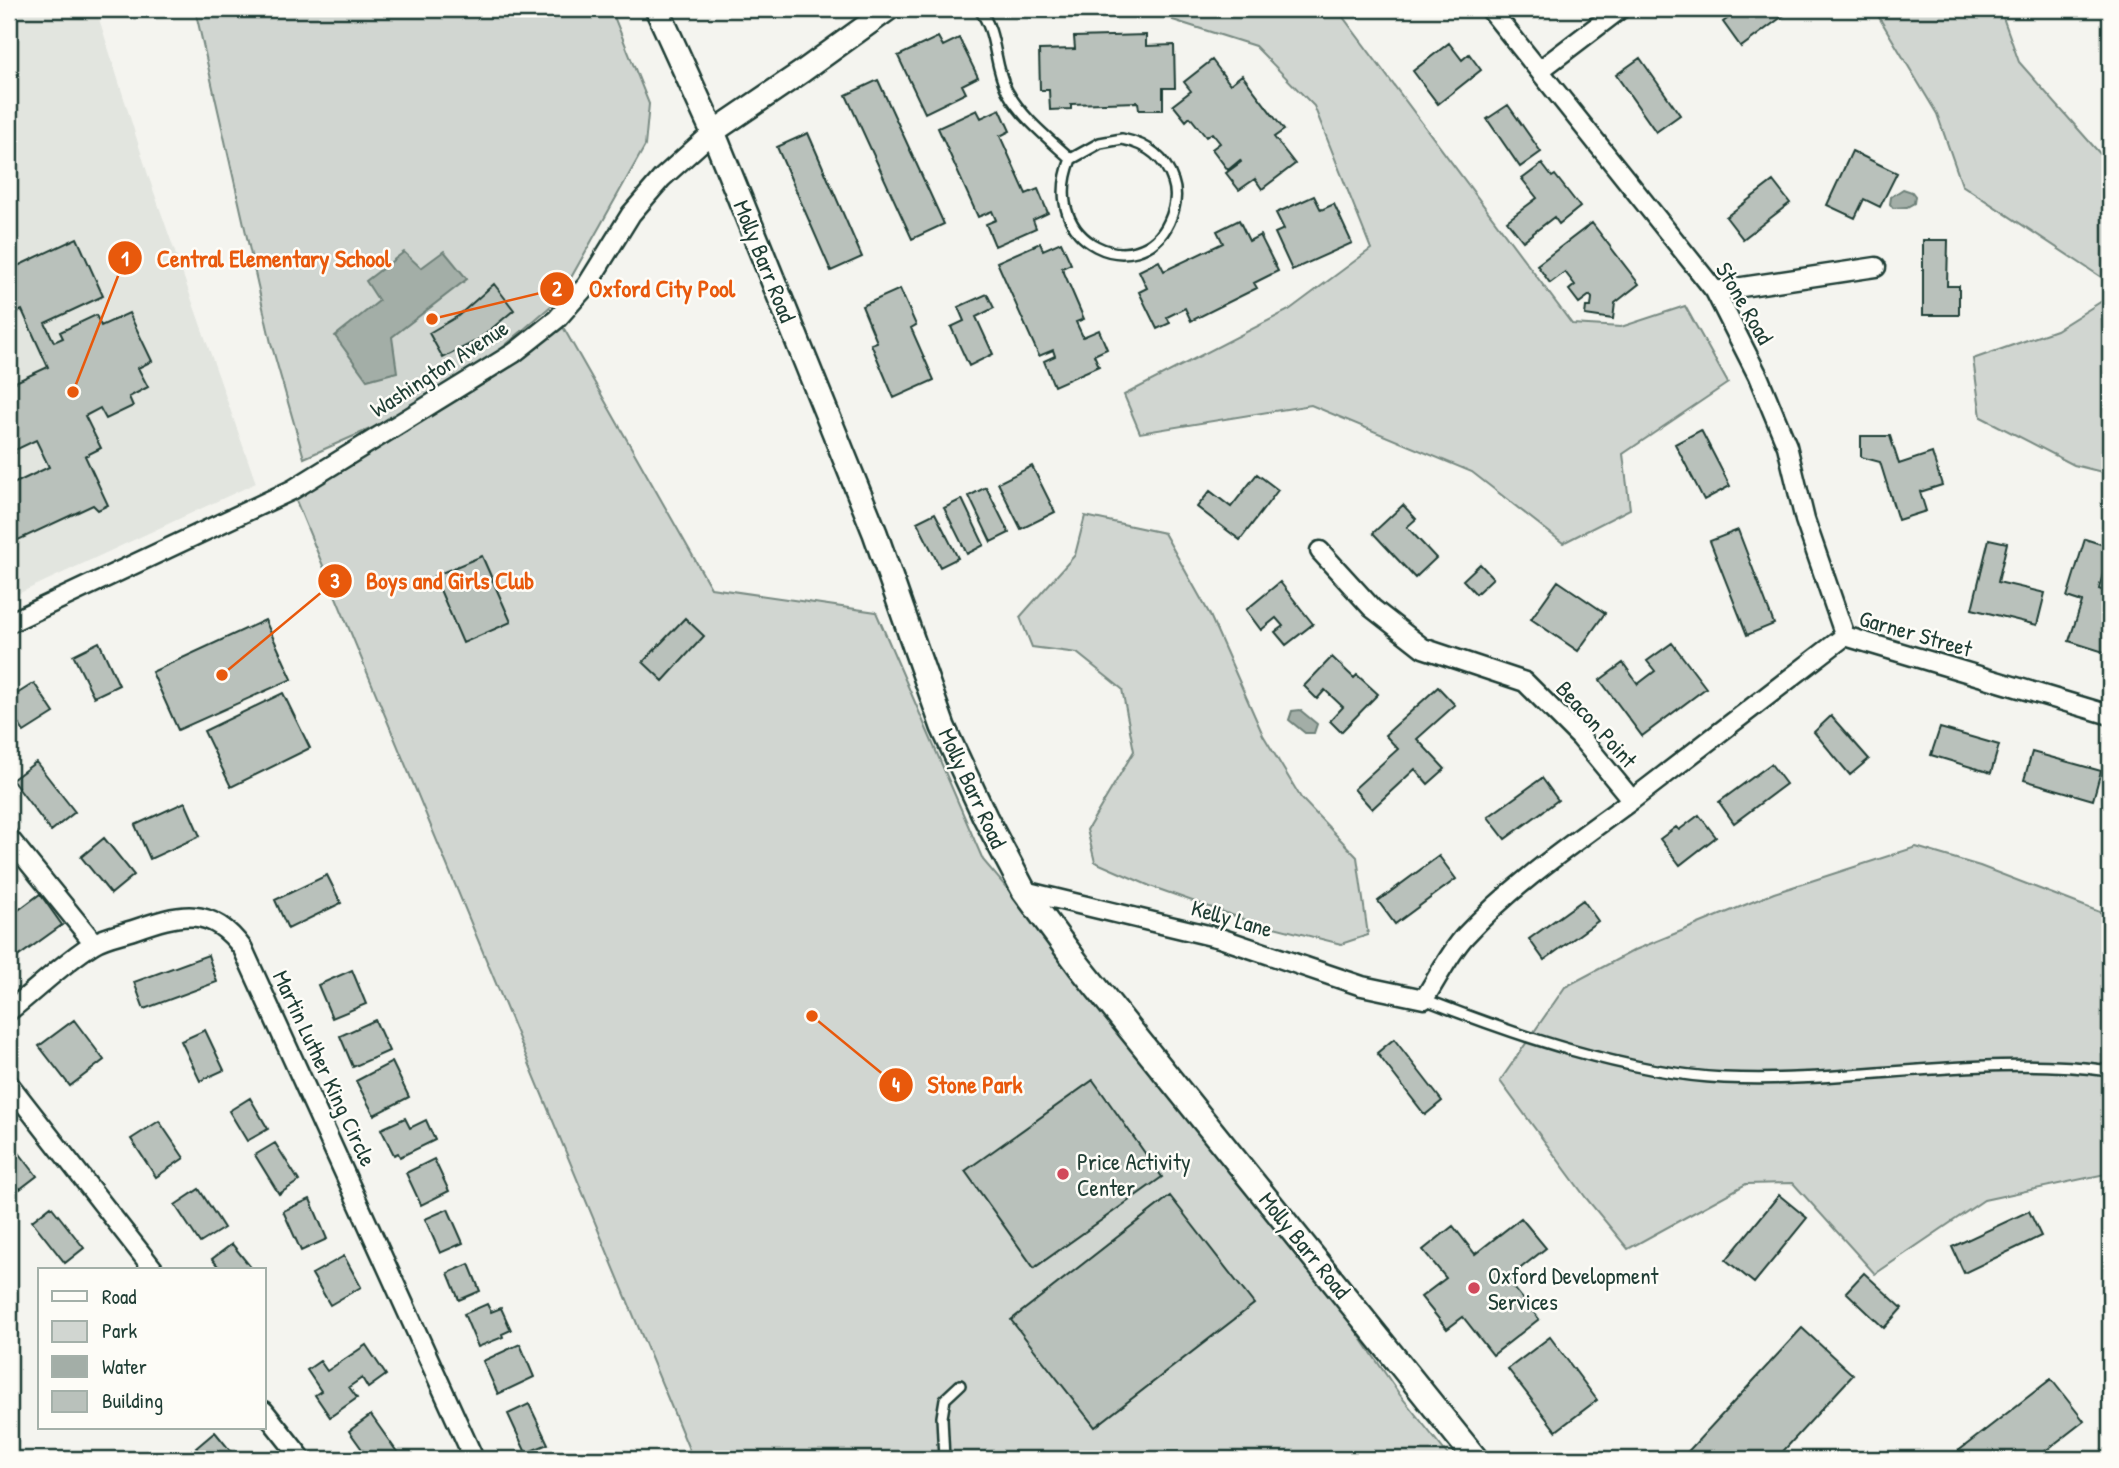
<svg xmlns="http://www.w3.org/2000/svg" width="2119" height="1468" viewBox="0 0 2119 1468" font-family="'Patrick Hand',sans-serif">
  <rect width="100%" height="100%" fill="#f4f4ef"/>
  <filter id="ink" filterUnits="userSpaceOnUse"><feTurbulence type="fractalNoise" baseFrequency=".0143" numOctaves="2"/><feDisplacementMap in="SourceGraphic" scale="14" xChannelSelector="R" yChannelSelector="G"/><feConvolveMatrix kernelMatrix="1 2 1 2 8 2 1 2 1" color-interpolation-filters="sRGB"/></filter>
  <g filter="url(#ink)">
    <!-- built -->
    <path fill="#e2e5df" d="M9,9h87l53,169 107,305 -247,115z"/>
    <!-- green -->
    <path fill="#d1d6d1" stroke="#788a82" stroke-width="2" d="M195,9h416l38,95 -4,42 -86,153 -65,56 -115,70 -75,33 -33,-115z
      M1177,9h160l235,315 49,3 64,-21 43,77 -105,71 7,55 -67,34 -91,-71 -161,-67 -171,28 -16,-38 165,-85 82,-61 -57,-143 -59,-60 -82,-26z
      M1874,9h126l19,53 91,103v118l-148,-98 -25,-71z
      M2110,296v178l-36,-9 -93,-48 -8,-58 83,-29z
      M563,327l148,261 165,24 107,248 264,312 153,223 51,64h-758l-401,-968 222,-138z
      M1085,516l79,17 45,80 54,122 38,63 56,59 11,78 -27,9 -95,-24 -96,-34 -55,-24 -8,-32 47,-79 -12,-62 -45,-36 -45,-6 -12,-30 55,-62z
      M1916,847l64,19 130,50v257l-126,27 -109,74 -82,-91 -47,1 -118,65 -42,-51 -86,-117 65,-94 70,-37 139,-57z"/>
    <!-- water -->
    <path fill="#a3aea7" stroke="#6e8179" stroke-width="2" d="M1903,189l9,3 3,4 -1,7 -7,4 -14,1 -3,-4 1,-7z
      M444,251l23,28 -75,58 5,35 -30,8 -32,-44 44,-35 -13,-20 38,-29 17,16z
      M1300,710l17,14 -3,9h-9l-16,-13 3,-9z"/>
    <!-- building -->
    <path fill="#b9c1bb" stroke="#1f3d34" stroke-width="2" d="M1741,9h43l3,4 -46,34 -18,-25z
      M2110,17v27l-3,-26z
      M1146,35v11l28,-1 1,43h-12v22h-24l-1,-8 -67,2v5l-21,1 -1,-20h-9l-1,-40 36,-1 -1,-12z
      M938,37l5,9 16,-8 19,39 -16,8 4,8 -41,20 -27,-57z
      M1449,43l13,17 7,-6 12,16 -43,34 -25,-33z
      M1640,58l40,57 -24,17 -40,-57z
      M1212,60l18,24 12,-9 42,55 -10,7 21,27 -33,25 -7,-10 -16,11 -13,-17 15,-11 -1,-2 -12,10 -16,-21 8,-6 -8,-10 -6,4 -16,-20 -4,4 -13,-16 18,-14 -7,-9z
      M878,80l66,144 -32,15 -66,-144z
      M1508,105l33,47 -21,15 -33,-48z
      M1000,109l10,22 -10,5 26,58 12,-5 10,24 -15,7 3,8 -41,18 -9,-22 10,-4 -4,-9 -14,6 -40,-89 39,-18 4,8z
      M808,133l54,124 -31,14 -54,-124z
      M1852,151l45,22 -17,34 -16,-8 -9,19 -28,-13z
      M1542,164l10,13 3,-2 25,32 -21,17 -5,-7 -31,24 -16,-20 30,-23 -15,-19z
      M1773,181l17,22 -47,36 -17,-22z
      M1314,196l7,14 13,-6 18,39 -60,27 -17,-37 9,-4 -8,-16z
      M1239,220l10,21 11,-6 18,36 -24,12 3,5 -66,33 -6,-13 -18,9 3,6 -13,6 -18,-37 8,-4 -8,-17 20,-10 5,10 59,-28 -6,-12z
      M1592,223l47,61 -24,19 -2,16 -28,-4 1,-8h5l1,-9 -2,-3 -11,8 -10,-13 6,-5 -10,-13 -15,11 -13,-18z
      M77,238l26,58 -58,27 9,19 9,-4 -3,-6 36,-17 5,11 28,-13 23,48 -14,7 10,19 -19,10 4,9 -27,13 -6,-11 -15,8 16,32 -16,8 23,49 -10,5 -5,-5 -77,36 -7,-15v-40l40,-19 -13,-27 -21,10 1,3 -7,3v-71l39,-18 -26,-57 -13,6v-46z
      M1923,240h25l-1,46h12v29h-36z
      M1061,242l10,22 -9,4 22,51 -8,3 7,15 16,-7 8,19 -13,6 5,11 -45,20 -10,-25 11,-5 -2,-6 -14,6 -42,-94 43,-19 3,7z
      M494,284l20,26 -36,30 -35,18 -14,-25 29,-17z
      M900,289l16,36 -5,3 23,52 -40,18 -23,-54 6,-2 -15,-36z
      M987,294l7,14 -18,9 17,37 -24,12 -18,-39 13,-6 -6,-14z
      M1701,430l29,56 -26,14 -29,-56z
      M1861,436h29l9,28 33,-11 10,32 -22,7 6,19 -28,9 -18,-58 -19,-5z
      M1032,466l23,46 -34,17 -23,-46z
      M1257,474l21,16 -38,50 -43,-33 13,-16 21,16z
      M986,487l23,46 -18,9 -22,-46z
      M962,499l22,46 -17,9 -23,-46z
      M1403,505l13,14 -9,8 29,31 -21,20 -42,-45z
      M935,513l23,45 -18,9 -23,-45z
      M1738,530l36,94 -27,11 -37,-94z
      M1989,539l18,4 -9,39 47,11 -8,32 -65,-16z
      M2085,539l25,8 -11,42 11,4v61l-41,-13 13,-39 -15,-5z
      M482,556l29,66 -48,21 -29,-67z
      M1480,564l13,14 -17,16 -13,-14z
      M1558,581l47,32 -27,38 -47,-32z
      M1280,582l33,42 -27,21 -11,-13 8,-6 -7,-8 -15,12 -15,-20z
      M685,618l19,18 -41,45 -20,-19z
      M265,620l27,59 -114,51 -26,-58z
      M99,642l20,43 -25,12 -21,-42z
      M1672,643l34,45 -64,48 -42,-56 23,-17 15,21 17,-13 -8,-10z
      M1332,657l22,21 3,-3 21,19 -37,38 -11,-11 13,-14 -18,-17 -8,9 -13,-13z
      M34,683l20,30 -30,19 -15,-23v-10z
      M1438,687l17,18 -38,34 28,30 -17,15 -13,-15 -43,40 -18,-20 44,-40 -13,-14z
      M283,693l27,55 -79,39 -27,-56z
      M1831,716l38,43 -19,16 -36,-43z
      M1940,728l59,17 -8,28 -60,-18z
      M2032,752l69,19 -8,29 -69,-20z
      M36,762l39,50 -24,19 -39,-51z
      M1771,764l15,20 -52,39 -15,-21z
      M1542,778l16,22 -53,39 -17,-22z
      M185,802l15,34 -50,23 -15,-34z
      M1699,815l17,22 -36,28 -20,-26 16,-12 3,3z
      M104,838l30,37 -23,19 -30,-37z
      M1439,856l17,23 -61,45 -17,-23z
      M327,875l14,28 -53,26 -13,-29z
      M40,894l22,31 -46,33 -7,-10v-31z
      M1583,900l15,21 -54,39 -15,-21z
      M208,955l9,27 -73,27 -10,-27z
      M352,970l14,34 -34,14 -14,-33z
      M74,1020l30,40 -34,26 -31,-40z
      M375,1020l14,31 -36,16 -13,-31z
      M205,1030l19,40 -24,11 -19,-40z
      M1394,1039l48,62 -17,14 -48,-62z
      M392,1062l17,35 -35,18 -18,-34z
      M1093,1080l69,97 -128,91 -69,-97z
      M250,1098l18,31 -21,12 -18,-30z
      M405,1118l5,10 16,-8 9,20 -35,17 -2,-4 -4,2 -13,-26z
      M159,1121l25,37 -28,19 -25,-38z
      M275,1143l24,38 -20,13 -24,-39z
      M17,1150l20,26 -17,13 -10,-13 4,-2 -5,-7v-11z
      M434,1159l15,32 -28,14 -15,-32z
      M199,1189l25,39 -24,15 -25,-38z
      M1779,1195l28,23 -53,65 -28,-23z
      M1170,1196l84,108 -159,123 -84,-107z
      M310,1199l17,40 -26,12 -18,-40z
      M51,1206l33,42 -19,15 -33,-42z
      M448,1209l15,34 -23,10 -15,-34z
      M2029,1211l12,25 -77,37 -12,-26z
      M1521,1218l25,30 -39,31 32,40 -46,36 -30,-38 -16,12 -26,-32 25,-19 -23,-28 30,-24 22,28z
      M232,1244l21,26h-32l-9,-11z
      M344,1256l17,31 -31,18 -18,-31z
      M469,1264l11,27 -21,9 -11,-27z
      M1864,1273l38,35 -18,20 -38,-36z
      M487,1304l4,8 10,-4 10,22 -9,4 1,3 -25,10 -14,-33z
      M1802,1328l51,47 -77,84h-95z
      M1550,1337l47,63 -41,31 -48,-62z
      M520,1344l14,33 -36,17 -15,-33z
      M366,1345l20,30 -18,13 -6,-10 -13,9 8,11 -27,19 -15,-22 6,-4 -14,-21 13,-9 7,10z
      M2051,1379l33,42 -49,38h-87z
      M529,1404l19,40 -22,9 -18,-39z
      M371,1415l31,44h-33l-20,-28z
      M215,1432l22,27h-1l-41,-1 6,-5 -5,-5z"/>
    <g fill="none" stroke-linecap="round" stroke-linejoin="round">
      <defs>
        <path id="service" d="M979,9c19,24 14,55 28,82 15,27 41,47 64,68
          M1122,139c24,5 43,18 51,42 5,14 2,28 -4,41 -29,63 -132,23 -98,-63l29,-16z
          M1424,999c91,36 202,74 300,79 129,6 259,-25 386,-7
          M944,1459l-2,-42 3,-18 15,-14"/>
        <path id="minor" d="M1490,9l225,282 43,85 29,70 18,74 40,116
          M1540,70l80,-61
          M1715,291l161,-24
          M9,623l283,-133 222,-137 43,-34 30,-34 44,-71 31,-36 51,-46
          M1632,800l213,-164 265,79
          M9,838l85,105
          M1024,891l196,47 142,48 62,13c13,-20 25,-45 41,-63 49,-53 109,-93 167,-136l-52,-63 -55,-55 -102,-34 -51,-40 -52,-57
          M9,1011c27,-21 55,-49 84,-67 11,-7 28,-10 40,-14 46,-16 78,-26 110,19l231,510
          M9,1084l145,186
          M264,1411l38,48"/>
        <path id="tertiary" d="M713,132l90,-61 86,-62"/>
        <path id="secondary" d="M657,9l56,123 162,401 68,194 42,90 39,74 56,76 396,492"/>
      </defs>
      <!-- service casing -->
      <use href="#service" stroke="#1f3d34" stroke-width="14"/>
      <!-- minor casing -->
      <use href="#minor" stroke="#1f3d34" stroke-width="23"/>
      <!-- tertiary casing -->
      <use href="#tertiary" stroke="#1f3d34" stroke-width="26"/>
      <!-- secondary casing -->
      <use href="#secondary" stroke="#1f3d34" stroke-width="28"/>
      <!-- service -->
      <use href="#service" stroke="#fdfcf7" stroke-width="9"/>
      <!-- minor -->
      <use href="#minor" stroke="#fdfcf7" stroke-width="18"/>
      <!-- tertiary -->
      <use href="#tertiary" stroke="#fdfcf7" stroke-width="21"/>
      <!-- secondary -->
      <use href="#secondary" stroke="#fdfcf7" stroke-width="23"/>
    </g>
  </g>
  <!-- markers -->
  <g fill="#d1495b" stroke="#fdfcf7" stroke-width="2.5">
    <circle cx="1063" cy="1174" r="7"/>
    <circle cx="1474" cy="1288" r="7"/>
  </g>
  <g text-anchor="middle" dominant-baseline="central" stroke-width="5" stroke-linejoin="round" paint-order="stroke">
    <!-- street labels -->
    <g font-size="23" fill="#1f3d34" stroke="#fdfcf7">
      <text transform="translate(765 261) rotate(68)">Molly Barr Road</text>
      <text transform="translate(1745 303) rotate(60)">Stone Road</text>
      <text transform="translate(439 368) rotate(-33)">Washington Avenue</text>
      <text transform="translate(1916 633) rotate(16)">Garner Street</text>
      <text transform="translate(1597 724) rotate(48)">Beacon Point</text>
      <text transform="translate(973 788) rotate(65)">Molly Barr Road</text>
      <text transform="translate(1232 918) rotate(16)">Kelly Lane</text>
      <text transform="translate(325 1068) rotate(65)">Martin Luther King Circle</text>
      <text transform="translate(1305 1245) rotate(51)">Molly Barr Road</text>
    </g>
    <!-- poi labels -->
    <g font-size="23" fill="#1f3d34" stroke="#fdfcf7" text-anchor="start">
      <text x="1077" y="1161">Price Activity<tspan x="1077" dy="26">Center</tspan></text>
      <text x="1488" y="1275">Oxford Development<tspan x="1488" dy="26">Services</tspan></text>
    </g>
  </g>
  <!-- callouts -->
  <path fill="none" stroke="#e8590c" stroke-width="2.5" d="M73 392L125 258M432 319L557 289M222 675L335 581M812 1016L896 1085"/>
  <g fill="#e8590c" stroke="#fdfcf7" stroke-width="2.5">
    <circle cx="73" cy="392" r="7"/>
    <circle cx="432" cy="319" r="7"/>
    <circle cx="222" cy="675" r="7"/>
    <circle cx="812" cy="1016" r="7"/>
    <circle cx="125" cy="258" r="18"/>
    <circle cx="557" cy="289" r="18"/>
    <circle cx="335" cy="581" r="18"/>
    <circle cx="896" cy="1085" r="18"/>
  </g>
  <g font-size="21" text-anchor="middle" font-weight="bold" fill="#fff">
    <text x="125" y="266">1</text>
    <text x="557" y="296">2</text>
    <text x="335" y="588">3</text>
    <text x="896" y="1092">4</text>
  </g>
  <g font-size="24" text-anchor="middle" font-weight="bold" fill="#e8590c" stroke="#fdfcf7" stroke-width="5" stroke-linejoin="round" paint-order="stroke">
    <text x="274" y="267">Central Elementary School</text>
    <text x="662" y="297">Oxford City Pool</text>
    <text x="450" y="589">Boys and Girls Club</text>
    <text x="975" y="1093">Stone Park</text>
  </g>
  <!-- margin -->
  <rect width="2119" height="1468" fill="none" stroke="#fdfcf7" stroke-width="35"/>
  <rect x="18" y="18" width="2084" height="1433" fill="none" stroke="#1f3d34" stroke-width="2.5" filter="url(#ink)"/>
  <!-- legend -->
  <rect x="38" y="1268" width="228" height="161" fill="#fdfcf7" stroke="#a4b0a9" stroke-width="2"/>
  <rect x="52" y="1291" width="35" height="10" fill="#fdfcf7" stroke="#a4b0a9" stroke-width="2"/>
  <text x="102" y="1304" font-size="21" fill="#1f3d34">Road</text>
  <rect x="52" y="1321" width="35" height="21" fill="#d1d6d1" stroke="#a4b0a9" stroke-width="2"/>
  <text x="102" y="1338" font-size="21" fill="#1f3d34">Park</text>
  <rect x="52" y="1356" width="35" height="21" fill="#a3aea7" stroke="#a4b0a9" stroke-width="2"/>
  <text x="102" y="1374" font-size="21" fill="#1f3d34">Water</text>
  <rect x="52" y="1391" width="35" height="21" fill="#b9c1bb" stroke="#a4b0a9" stroke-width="2"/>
  <text x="102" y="1408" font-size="21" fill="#1f3d34">Building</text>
</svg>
